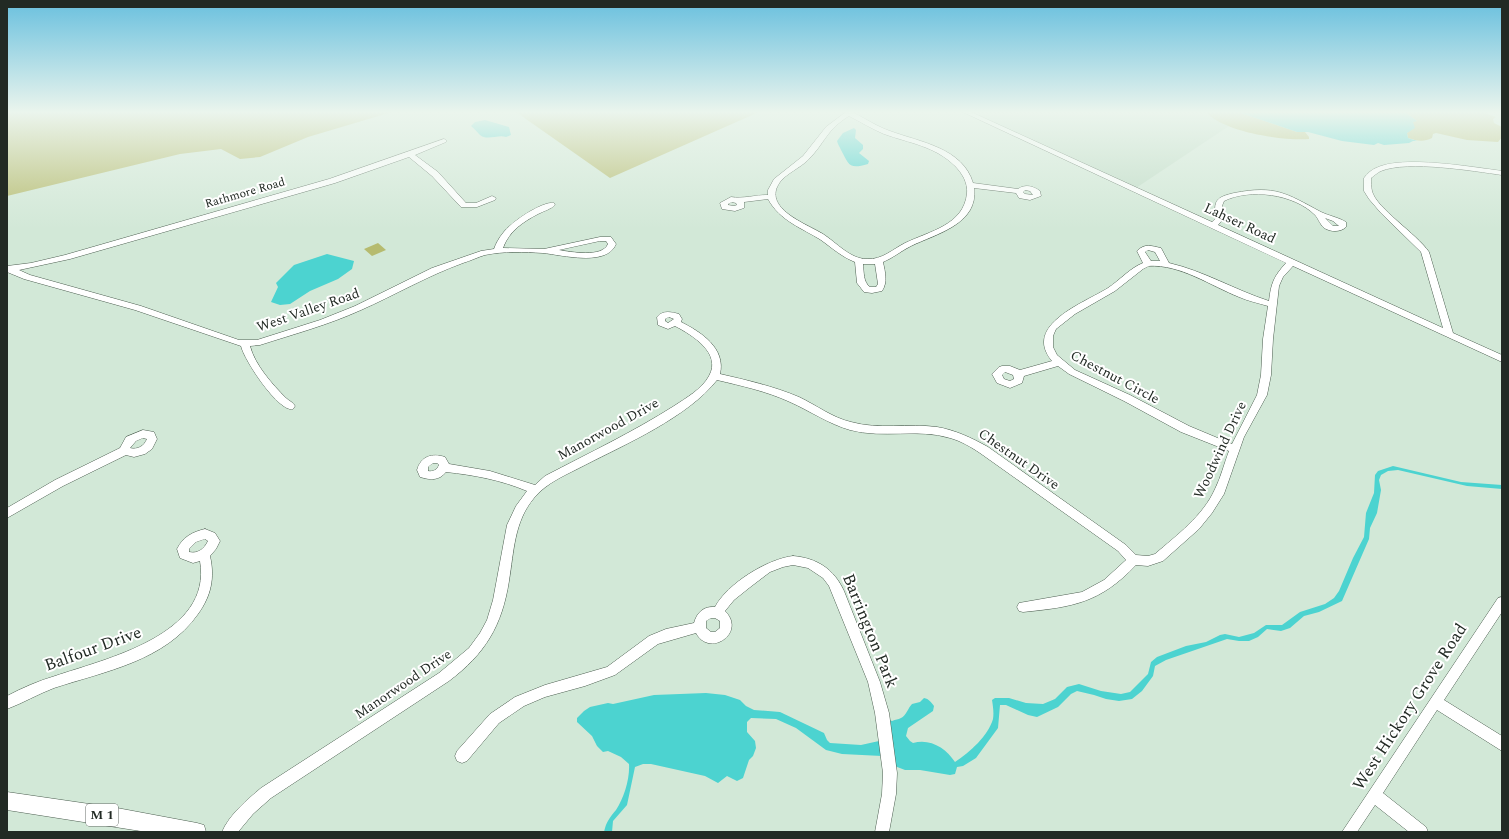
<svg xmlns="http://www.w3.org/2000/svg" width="1509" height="839" viewBox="0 0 1509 839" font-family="Spectral,serif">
  <rect width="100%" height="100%" fill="#d2e8d7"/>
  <!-- built -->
  <path fill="#c2ddc8" d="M970,112h280l-114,76z"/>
  <!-- green -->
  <path fill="#b6bb6f" d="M7,112h385l-84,25 -48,20 -20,2 -19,-10 -41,5 -173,42z
    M516,112h243l-149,66z
    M1206,112h32l59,20h8l4,5v2c-26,2 -86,-7 -103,-27z
    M1405,112h81l-1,1 11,4 -3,2 1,4 8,4v10l-4,5 -31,-2 -31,-7 -3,1 -1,4c-8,4 -15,3 -24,0l-1,-5 6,-7v-5h4z
    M378,243l8,7 -14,6 -8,-7z"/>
  <!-- water -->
  <path fill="#4cd3d0" d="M1238,112h167l12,9 -4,1 2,6 -8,5 1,5 9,3h-4l-4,2 -25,2 -6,-2 -4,2 -32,-4 -34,-9h-11z
    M485,120l24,7 2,8 -5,2c-7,-3 -19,4 -26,-2 -2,-2 -5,-6 -9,-9l4,-4z
    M854,128l2,2 -1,8 8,7v4l-4,4 10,8 -1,3c-20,6 -19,0 -27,-14 -1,-3 -3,-5 -4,-9l6,-8z
    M327,254l27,7 -2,8 -14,10 -28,12 -20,13 -10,1 -9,-3 7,-15 -2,-4 18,-18z
    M1393,466l68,16 41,3v4l-35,-3 -69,-16 -10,1 -7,4 -2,5 2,10 -4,23 -7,15 -1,11 -27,62 -23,11 -15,4 -14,12 -9,3 -14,-2 -9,8 -9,4h-10l-12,-2 -61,21 -11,6 -2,10 -11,15 -10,8 -13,2 -13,-2 -12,-4 -17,-4 -6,3 -13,13 -21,10 -9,-2 -22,-10h-6l-2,23 -22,30 -13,8 -6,1 -2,7 -5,1 -30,-5h-15l-13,-5 -10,-9 -40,-2 -16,-4 -30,-22 -20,-9 -25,-1 -4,4v10l8,9 1,7 -3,8 -4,4 -6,18 -6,3 -10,-5 -9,7 -13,-7 -54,-12h-8l-8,3 -8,38 -14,16 -1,11h-8c2,-10 6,-15 12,-22 8,-12 14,-32 13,-46l-8,-7 -13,-6 -5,1 -6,-6 -5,-10 -15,-14v-4l7,-7 6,-4 18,-4 5,1 41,-9 52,-2 19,2 15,5 6,6 8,4 26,2 44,21 3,7 3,3 31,2 18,-4 10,-21 3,1c4,-2 6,-1 9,-3 5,-2 7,-10 11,-14l8,-2 4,-4c5,1 7,4 10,8l-1,5 -25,17 -2,8 4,5 3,2c17,-5 33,5 42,19 15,-10 33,-26 38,-43 1,-6 0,-13 -1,-19l3,-2h14l17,5 17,1 12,-5 12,-12 12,-3 22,7 20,3 9,-2 18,-18 3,-12 6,-5 29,-11 20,-4 14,-7 5,-1 14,3 15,-4 12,-8h16l18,-13 25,-8 9,-6 5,-7 14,-33 11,-21 2,-24 8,-20 1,-18 3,-4z"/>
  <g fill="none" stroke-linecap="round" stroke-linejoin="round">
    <defs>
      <path id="minor" d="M846,112h9l-1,1c12,6 24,14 36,18 30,11 73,17 83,52l45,6c7,-5 15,-3 22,2l1,5 -11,4 -11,-2 -3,-5 -42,-5c5,36 -38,46 -63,58 -10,5 -18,12 -28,16 2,10 5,20 -1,29l-10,2 -8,-1 -7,-9 -2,-21c-13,-5 -23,-14 -34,-22 -19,-12 -41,-19 -53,-41l-24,3v6l-9,3 -13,-2 -2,-6 11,-6c12,2 24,-2 37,-2v-5l6,-11 29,-23 23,-29zM849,116c12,6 23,13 35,18 25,9 51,12 71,32 7,7 13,17 12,27 -3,32 -37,38 -62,50 -12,6 -23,17 -38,16 -17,0 -30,-16 -44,-25 -16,-10 -62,-26 -43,-52 7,-9 20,-14 28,-22 17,-17 18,-30 41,-44zM1025,190l5,1 3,4 -8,-1 -2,-2zM732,202l4,1 1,2 -3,1 -6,-1v-1zM863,264h12l3,20 -2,3h-6c-7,-5 -6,-15 -7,-23z
        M963,112h8l241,110 4,-4c-3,-18 1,-21 18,-25 41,-8 52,0 87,19 8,4 17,5 25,10v5c-5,5 -14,5 -20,2 -6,-3 -7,-10 -11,-14 -21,-21 -65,-27 -91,-14l-2,5 2,12 -6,7 225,103 -22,-76 -40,-39 -12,-14 -5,-8v-13c3,-4 7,-8 12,-10 26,-13 96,-1 126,3v4c-29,-4 -94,-15 -121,-4 -3,1 -7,5 -10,7 0,4 0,9 1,13 4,17 45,43 57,61l24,81 49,22v7l-209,-96 -10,11 -4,9 -6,53 -2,36 -4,20 -23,42 -20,57 -12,19 -13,16 -36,32 -15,5 -12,-1c-36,38 -63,42 -113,47l-4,-1 -2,-4 2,-4 63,-11 22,-12 22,-20 -8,-9 -138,-98c-9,-6 -19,-12 -30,-15 -32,-10 -67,1 -100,-8 -21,-6 -40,-19 -60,-28 -24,-11 -48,-16 -73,-22 -29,37 -91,64 -132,85 -17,9 -38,17 -51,33 -20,24 -20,53 -25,83 -7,45 -24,73 -60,100l-178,117 -18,16 -15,18h-16c7,-17 25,-32 39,-44l178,-115 30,-25 11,-15 7,-13 6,-20 14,-75 9,-19 11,-15c-26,-11 -53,-16 -81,-19 -7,9 -16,8 -26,5l-3,-7c4,-14 15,-17 28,-13l4,7 41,7 45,14 10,-9c44,-23 88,-44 129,-70 12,-8 28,-17 35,-30 13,-23 -17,-41 -34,-50l-7,3 -10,-4 -1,-8c6,-7 14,-5 22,-3l3,5 -1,3c20,10 45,26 39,52 26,6 53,12 79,23 17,8 34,21 52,25 28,8 57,1 86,5 18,3 35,11 51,20l138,98 10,10 12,1 7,-2c22,-19 48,-38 60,-65 6,-12 9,-25 14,-38l-48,-19 -57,-31 -55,-27 -11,-8 -34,10 -2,7 -12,5 -13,-5 -5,-9 7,-7 3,-1h8l10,4 32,-9c-30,-36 32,-58 56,-73 12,-8 22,-20 35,-25l-6,-12c8,-8 14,-5 24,-3l8,15c35,8 66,27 100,38 2,-18 5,-25 17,-38zM1325,218l8,3 6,5h-6zM1148,250l7,2 5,9h-9l-6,-9zM1149,266c31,-2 62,20 90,31 9,4 19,6 29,9l-5,33 -2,36 -4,20 -25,49 -43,-18 -59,-31 -55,-25 -18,-15 -4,-8v-11l3,-7 19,-15 40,-23 28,-22zM669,317l5,2 -6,4 -3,-2v-2zM1005,372l8,3 1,4 -4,2 -6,-2 -2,-4zM433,463h4l2,2c-2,5 -6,7 -11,6v-4z
        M444,139l2,1v2l-31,13 23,17 28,31h10l16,-7 4,2 -1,2 -18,7h-16l-29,-31 -23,-19 -74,26 -265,76 -51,11 11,5 111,31 98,34h18l63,-20 35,-14 77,-38 49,-17 13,-2c2,-6 5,-11 9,-16 7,-10 39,-32 51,-30l1,2c-4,4 -11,6 -17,9 -15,8 -29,17 -35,34l41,1 56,-12h11l5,7c-9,23 -54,11 -73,9 -19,-1 -39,-2 -58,2 -7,2 -15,6 -22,8 -36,13 -68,32 -102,47 -33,15 -67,24 -101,35l-10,1c5,19 22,38 36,52 3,3 7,4 9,8l-2,3c-14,4 -49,-49 -52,-63l-106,-36 -111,-31 -17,-7v-6l24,-3 34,-8 264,-76zM600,241h6l2,3c-6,14 -37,8 -49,6z
        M143,430l11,2 3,7 -5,10 -7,5 -11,3 -8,-2 -63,31 -56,32v-10l48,-28 65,-32 6,-11zM143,438l4,1c-3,7 -9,11 -17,9l6,-7z
        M205,529l10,4 5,8 -4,8 -6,7c5,22 1,40 -12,58 -33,47 -92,57 -144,74 -16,6 -31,15 -47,21v-13c15,-8 31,-15 48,-20 50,-17 158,-41 145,-115l-7,2 -13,-5 -3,-9c6,-12 15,-17 28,-20zM205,539l3,2c-4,8 -10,13 -19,11v-3l7,-7z
        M793,556c24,2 41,13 51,35l36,91 9,31 8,60 -1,21 -7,38h-14l7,-38 1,-21 -8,-60 -7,-31 -39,-96 -6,-8 -15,-10 -15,-3 -10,2 -13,5 -21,16 -15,12 -9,11c22,22 -16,47 -29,22l-38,11 -43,31 -30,11 -40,11 -21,9 -25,17 -32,38 -5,2 -5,-2 -2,-5 2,-5 33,-37 25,-17 30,-12 62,-18 42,-31 17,-7 28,-6c3,-11 10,-17 21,-16 12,-23 52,-48 78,-51zM711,618h4l5,3v7l-5,4h-4l-5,-4v-7z
        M1502,597v15l-58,88 58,36v15l-65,-41 -54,83 43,34 2,5h-19l-34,-27 -18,27h-15l156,-234z"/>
      <path id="major" d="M7,792l110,16 80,15 7,2 2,7h-59l-140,-22z"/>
    </defs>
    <!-- minor casing -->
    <use href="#minor" stroke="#4d5f51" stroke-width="1"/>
    <!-- major casing -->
    <use href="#major" stroke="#4d5f51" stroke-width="1"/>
    <!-- minor -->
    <use href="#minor" fill="#fff" fill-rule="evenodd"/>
    <!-- major -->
    <use href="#major" fill="#fff" fill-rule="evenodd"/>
  </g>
  <!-- sky -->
  <linearGradient id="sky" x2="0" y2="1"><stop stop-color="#69c0de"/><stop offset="0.49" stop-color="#ebf5ed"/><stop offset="1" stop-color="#ebf5ed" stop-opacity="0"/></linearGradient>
  <rect width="1509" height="229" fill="url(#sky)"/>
  <g text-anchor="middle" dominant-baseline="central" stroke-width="4" stroke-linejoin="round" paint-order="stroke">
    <!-- far-street labels -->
    <g font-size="12" fill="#222a24" stroke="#fff">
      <text transform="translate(245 193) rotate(-16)">Rathmore Road</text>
    </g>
    <!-- shield labels -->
    <rect fill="#fff" stroke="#646a66" stroke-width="1" x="86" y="804" width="32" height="22" rx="3"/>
    <g font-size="13" font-weight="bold" fill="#222a24">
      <text x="102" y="815">M 1</text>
    </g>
    <!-- street labels -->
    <g font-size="14" fill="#222a24" stroke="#fff">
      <text transform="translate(1240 223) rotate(25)">Lahser Road</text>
      <text transform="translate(308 310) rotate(-19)">West Valley Road</text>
      <text transform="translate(1115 377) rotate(28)">Chestnut Circle</text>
      <text transform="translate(608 429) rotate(-29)">Manorwood Drive</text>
      <text transform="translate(1220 450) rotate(-65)">Woodwind Drive</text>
      <text transform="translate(1019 459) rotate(35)">Chestnut Drive</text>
      <text transform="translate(403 684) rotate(-34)">Manorwood Drive</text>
    </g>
    <!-- near-street labels -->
    <g font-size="17" fill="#222a24" stroke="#fff">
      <text transform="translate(870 631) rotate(68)">Barrington Park</text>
      <text transform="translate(93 649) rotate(-20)">Balfour Drive</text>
      <text transform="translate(1410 707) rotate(-57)">West Hickory Grove Road</text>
    </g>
  </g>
  <!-- border -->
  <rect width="1509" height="839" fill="none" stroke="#222a24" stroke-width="16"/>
</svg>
